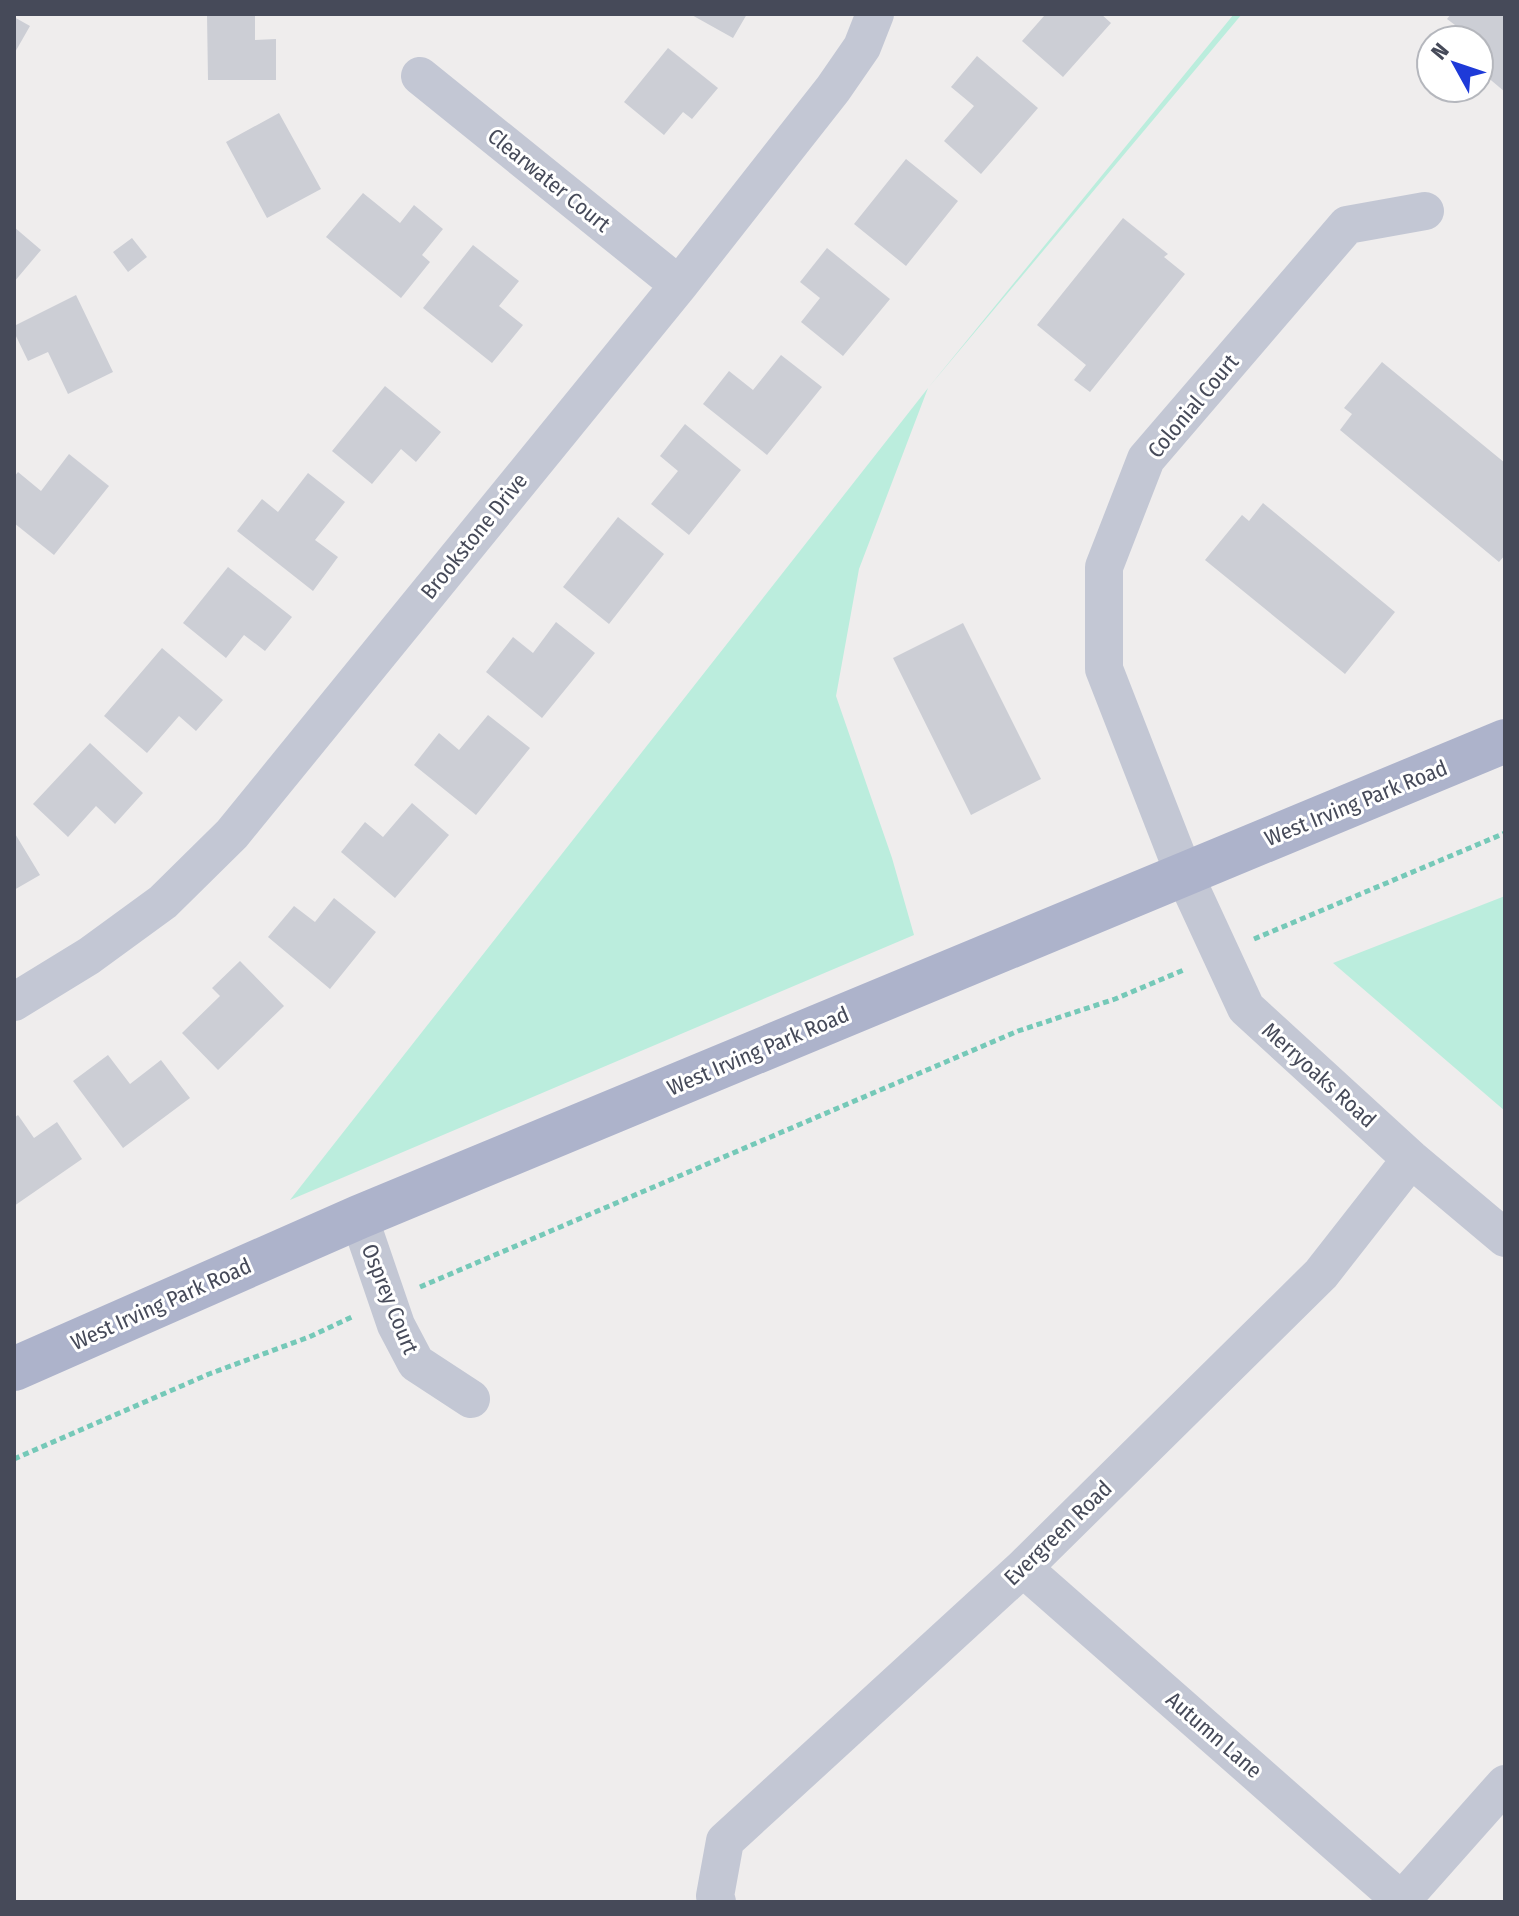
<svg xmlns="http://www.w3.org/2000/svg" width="1519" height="1916" viewBox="0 0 1519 1916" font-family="'Fira Sans Condensed',sans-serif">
  <rect width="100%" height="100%" fill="#efeded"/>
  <!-- green -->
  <path fill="#bbeddd" d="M1234,14h8l-314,374 -69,181 -23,127 56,162 22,77 -624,265 638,-812z
    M1505,896v215l-172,-148z"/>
  <!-- building -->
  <path fill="#ccced5" d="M207,14h48v26l21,-1v41h-68z
    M690,14h57l-14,24z
    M1042,14h59l10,9 -48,54 -41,-36 22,-25z
    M1451,14h54v78l-26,-22v-30h-37l13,-15 -8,-6z
    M14,17l16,9 -16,28z
    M668,48l50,40 -26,31 -9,-7 -19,23 -40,-33z
    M977,56l61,52 -57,66 -37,-33 30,-35 -23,-19z
    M279,113l42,76 -54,29 -41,-76z
    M906,159l52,42 -52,65 -52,-42z
    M363,193l37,30 14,-18 29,24 -21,26 8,7 -29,36 -75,-61z
    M1123,218l45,36 -4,3 21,17 -95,118 -16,-12 12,-15 -49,-40z
    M14,227l27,23 -27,32z
    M132,238l15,19 -19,15 -15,-20z
    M473,245l46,36 -20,25 24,19 -31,38 -69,-55z
    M827,248l63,51 -47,57 -42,-34 19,-24 -20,-16z
    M76,295l37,77 -45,22 -20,-42 -20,9 -14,-29v-6z
    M781,355l41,32 -55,68 -64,-51 26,-33 24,19z
    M1382,362l123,101v92l-6,7 -159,-132 12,-16 -8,-6z
    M385,386l56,46 -25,30 -15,-13 -29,35 -40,-33z
    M685,424l56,46 -52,65 -38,-31 27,-33 -18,-15z
    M69,454l40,32 -55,69 -40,-32v-46l4,-5 23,19z
    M308,473l37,29 -30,38 23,17 -25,34 -76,-60 25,-32 16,13z
    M1263,503l132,109 -50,62 -140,-114 37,-45 7,6z
    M618,517l46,37 -55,70 -46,-37z
    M228,567l64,50 -27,34 -21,-16 -18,23 -43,-35z
    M556,622l39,31 -53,65 -56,-46 27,-35 20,16z
    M963,623l78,156 -70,36 -78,-157z
    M162,648l61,52 -27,31 -17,-15 -32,37 -43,-37z
    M488,715l42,33 -54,67 -62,-50 25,-32 20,17z
    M90,743l53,50 -28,31 -19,-18 -28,31 -35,-33z
    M412,803l37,32 -54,63 -54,-46 24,-30 18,15z
    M14,832l26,43 -26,15z
    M334,898l42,34 -46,57 -62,-52 26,-31 21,16z
    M240,961l44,45 -66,64 -36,-37 38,-37 -8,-8z
    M108,1055l22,29 31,-24 29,38 -67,50 -50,-67z
    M18,1115l16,23 23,-16 25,37 -68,47v-88z"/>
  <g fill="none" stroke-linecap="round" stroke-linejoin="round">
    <!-- path -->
    <path stroke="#75c9b8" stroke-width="5" stroke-dasharray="6 4" stroke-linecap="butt" d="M1254,939l251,-106
      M420,1287l598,-256 97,-32 71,-30
      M14,1459l195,-85 100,-37 43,-20"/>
    <!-- minor -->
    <path stroke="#c3c7d4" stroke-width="38" d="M420,76l259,209
      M1425,211l-78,14 -201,234 -42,108v102l80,205 62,134 165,151 94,79
      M14,1002l75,-46 74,-54 69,-68 447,-549 154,-196 29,-42 13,-33
      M359,1217l37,108 20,38 55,36
      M1023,1568l380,334
      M1402,1900l103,-116
      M717,1902l-2,-6 10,-55 298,-273 298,-294 90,-115"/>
    <!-- major -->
    <path stroke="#adb3cb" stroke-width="44" d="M14,1369l345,-152 1146,-476"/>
  </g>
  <g text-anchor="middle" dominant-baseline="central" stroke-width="6" stroke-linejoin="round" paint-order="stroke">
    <!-- street labels -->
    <g font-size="22" fill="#464a59" stroke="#fff">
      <text transform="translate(549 180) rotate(39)">Clearwater Court</text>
      <text transform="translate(1193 406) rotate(-50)">Colonial Court</text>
      <text transform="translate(474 536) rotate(-51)">Brookstone Drive</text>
      <text transform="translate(1356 803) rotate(-22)">West Irving Park Road</text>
      <text transform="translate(758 1051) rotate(-23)">West Irving Park Road</text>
      <text transform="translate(1319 1075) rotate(42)">Merryoaks Road</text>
      <text transform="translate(390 1299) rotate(68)">Osprey Court</text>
      <text transform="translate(161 1304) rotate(-24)">West Irving Park Road</text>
      <text transform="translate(1058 1533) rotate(-44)">Evergreen Road</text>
      <text transform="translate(1214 1735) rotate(41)">Autumn Lane</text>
    </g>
  </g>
  <!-- border -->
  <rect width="1519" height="1916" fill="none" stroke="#464a59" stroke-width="32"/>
  <!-- north arrow -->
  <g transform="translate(1455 64) rotate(310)"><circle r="38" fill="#ffffff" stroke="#b5b7bd" stroke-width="2"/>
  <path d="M0-6L14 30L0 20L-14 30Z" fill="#1e3ad8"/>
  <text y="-12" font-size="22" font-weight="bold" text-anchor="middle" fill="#464a59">N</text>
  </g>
</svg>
